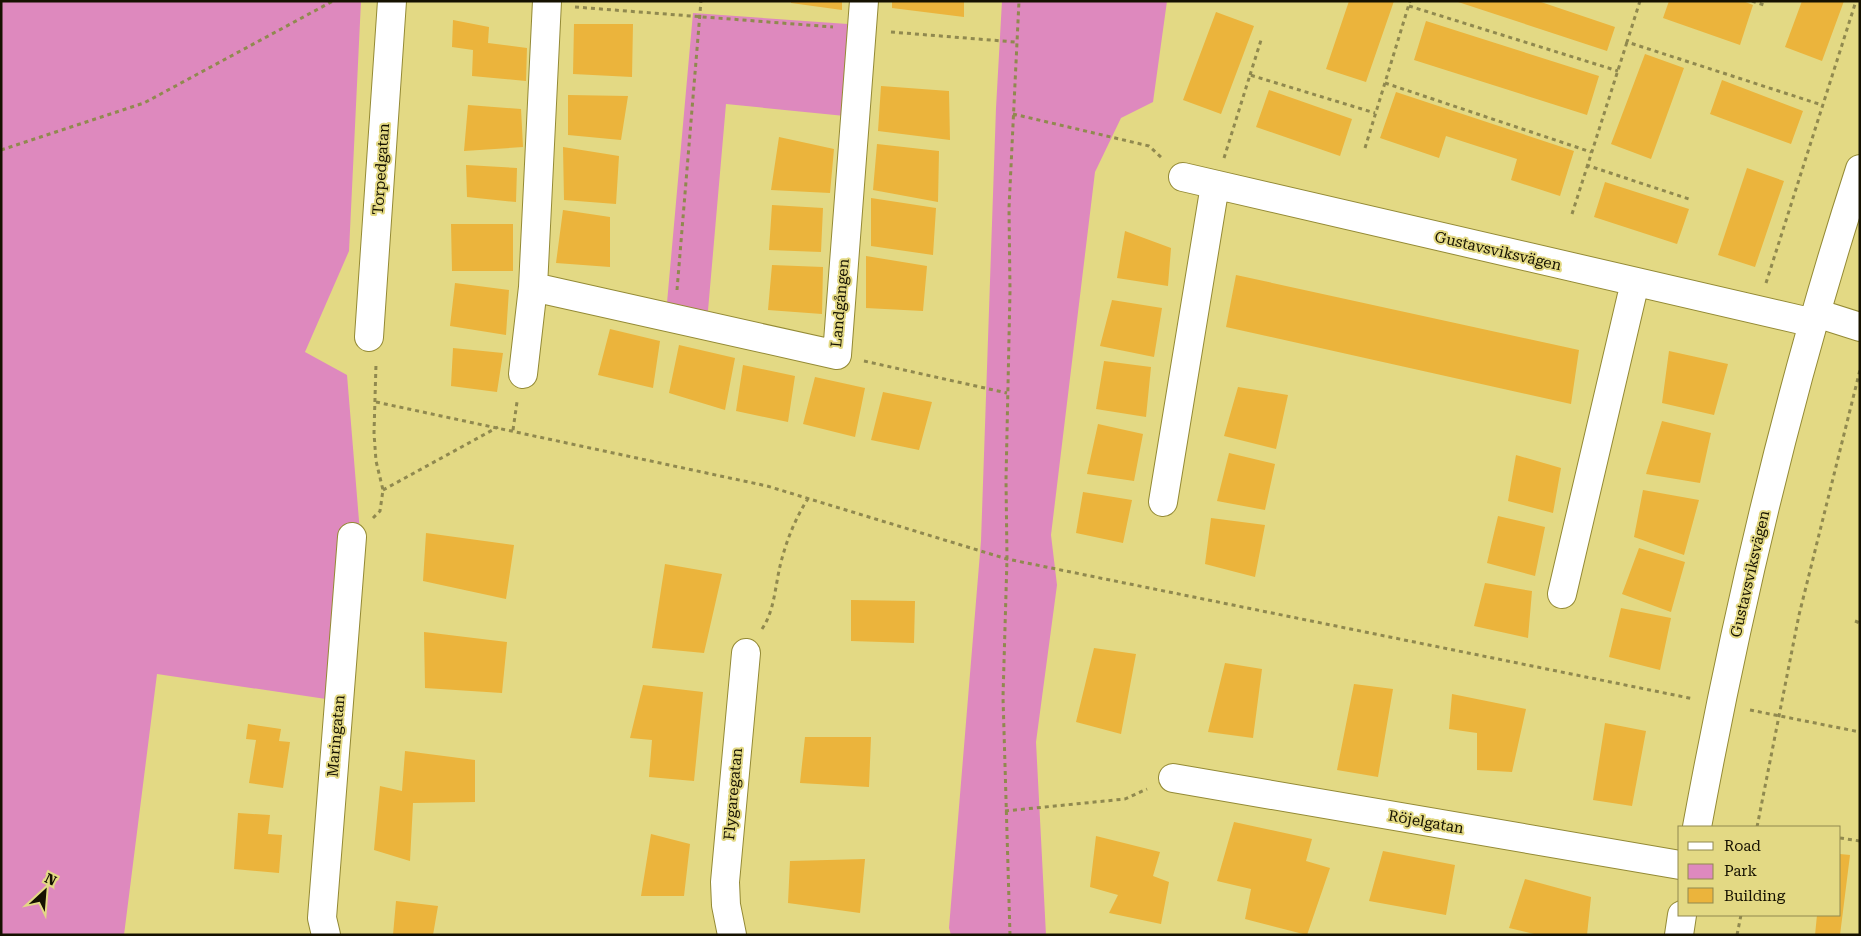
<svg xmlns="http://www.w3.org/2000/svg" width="1861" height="936" viewBox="0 0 1861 936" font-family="'Roboto Serif',serif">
  <rect width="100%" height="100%" fill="#e3d984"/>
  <!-- green -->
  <path fill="#de89be" d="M1,1h360l-12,250 -44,101 42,23 15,182 -16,145 -189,-28 -33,261h-123z
    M1002,1h165l-14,101 -32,16 -26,54 -44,363 6,50 -21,157 10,193h-95l-2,-7 32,-387 15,-433z
    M693,13l169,12 -7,92 -129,-13 -19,218 -41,-8z"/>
  <!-- building -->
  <path fill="#ebb43c" d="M791,1h51v9l-51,-7z
    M892,1h72v16l-72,-9z
    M1349,1h45l-28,81 -40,-13z
    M1455,1h83l77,26 -8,24z
    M1669,1h74l10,4 -13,40 -77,-27z
    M1802,1h42l-22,60 -37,-14z
    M1216,12l38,14 -33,88 -38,-14z
    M453,20l36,7 -1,16 39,5 -1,33 -54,-5 1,-26 -21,-3z
    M1426,21l173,55 -12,39 -173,-55z
    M574,24h59l-1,53 -59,-3z
    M1645,54l39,14 -33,91 -40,-15z
    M1722,80l81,31 -12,33 -81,-30z
    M881,86l68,5 1,49 -72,-9z
    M1269,90l83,29 -12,37 -84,-29z
    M1396,92l178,59 -14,45 -49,-16 6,-21 -71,-23 -7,22 -59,-20z
    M568,95l60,1 -7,44 -53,-5z
    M468,105l53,4 2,38 -59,4z
    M779,137l55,12 -4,44 -59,-3z
    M877,144l62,7 -1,51 -65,-12z
    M563,147l56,9 -3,48 -52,-4z
    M466,165l51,3 -1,34 -49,-5z
    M1747,168l37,13 -29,86 -37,-12z
    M1605,182l84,27 -12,35 -83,-27z
    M871,198l65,10 -3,47 -62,-9z
    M772,205l51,3 -2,44 -52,-2z
    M563,210l47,7v50l-54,-4z
    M451,224h62v47h-61z
    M1125,231l46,17 -3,38 -51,-8z
    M866,256l61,10 -4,45 -57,-3z
    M772,265l51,2 -1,47 -54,-4z
    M1236,275l343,75 -8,54 -345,-77z
    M455,283l54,7 -3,45 -56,-9z
    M1112,300l50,8 -8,49 -54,-11z
    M610,329l50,12 -7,47 -55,-13z
    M679,345l56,13 -10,52 -56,-17z
    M453,348l50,5 -6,39 -46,-6z
    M1669,351l59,13 -14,51 -52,-12z
    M1104,361l47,6 -5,50 -50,-8z
    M743,365l52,11 -7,46 -52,-11z
    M815,377l50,11 -10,49 -52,-13z
    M1238,387l50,8 -12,54 -52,-13z
    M883,392l49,10 -13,48 -48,-10z
    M1662,421l49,12 -11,50 -54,-9z
    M1098,424l45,10 -9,47 -47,-7z
    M1229,453l46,11 -10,46 -48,-9z
    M1516,455l45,13 -8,45 -45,-12z
    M1643,490l56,10 -15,55 -50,-18z
    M1083,492l49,8 -9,43 -47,-10z
    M1498,516l47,11 -10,49 -48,-13z
    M1211,518l54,7 -10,52 -50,-13z
    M426,533l88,12 -8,54 -83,-18z
    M1639,548l46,14 -14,50 -49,-18z
    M665,564l57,10 -18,79 -52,-5z
    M1485,583l47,8 -4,47 -54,-12z
    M851,600l64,1 -1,42 -63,-2z
    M1621,608l50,10 -11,52 -51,-13z
    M424,632l83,10 -5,51 -77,-5z
    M1094,648l42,6 -15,80 -45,-12z
    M1225,663l37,6 -9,69 -45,-6z
    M1354,684l39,5 -15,88 -41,-7z
    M643,685l60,7 -9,89 -45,-4 3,-37 -22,-2z
    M1452,694l74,15 -14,63 -35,-2v-37l-28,-4z
    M1605,723l41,8 -14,75 -39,-6z
    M248,724l33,5 -2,12 11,1 -7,46 -34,-5 7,-43 -10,-1z
    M805,737h66l-2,50 -69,-4z
    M405,751l70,9v42l-62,1 -3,58 -36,-11 6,-64 22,5z
    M238,813l32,2 -2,19 14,1 -3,38 -45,-4z
    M1234,822l78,17 -6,22 24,7 -23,67 -62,-16 6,-30 -34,-8z
    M651,834l39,10 -6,52h-43z
    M1096,836l64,16 -7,24 16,6 -8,42 -52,-11 9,-18 -28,-8z
    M1383,851l72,14 -9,50 -77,-14z
    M1840,854l10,1 -10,80h-25l2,-20h23z
    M865,859l-5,54 -72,-10 2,-42z
    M1525,879l66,18 -4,38h-49l-29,-7z
    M396,901l42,5 -5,29h-40z"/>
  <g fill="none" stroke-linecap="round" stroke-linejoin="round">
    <defs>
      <path id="minor" d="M547,1l-14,286 304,68 27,-354
        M1183,177l631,146
        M1816,313l44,14
        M369,337l23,-336
        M523,374l10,-87
        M1163,502l52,-317
        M1562,594l73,-312
        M1173,778l507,87
        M1697,827c41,-222 93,-443 163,-658
        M326,935l-4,-17 30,-381
        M732,935l-6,-30 -1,-23 21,-229
        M1679,935l3,-20"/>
    </defs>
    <!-- minor casing -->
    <use href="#minor" stroke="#948a35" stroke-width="30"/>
    <!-- path -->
    <path stroke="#90894f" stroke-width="3" stroke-dasharray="4 4" stroke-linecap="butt" d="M1640,1l-13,41 195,63
      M1752,1l12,4
      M1409,6l209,65
      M575,7l258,20
      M891,32l124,10
      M1250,75l12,-38
      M1385,83l206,69
      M1013,114l136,32 14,13
      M1365,148l45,-147
      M1,150l143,-47 189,-102
      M1224,158l26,-83 125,38
      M1586,165l106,35
      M1572,214l55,-172
      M1766,283l90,-282
      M677,290l24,-289
      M864,361l143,32
      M376,402l391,84 240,73 687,140
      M513,430l4,-28
      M383,490l115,-63
      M373,518l7,-7 3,-21 -7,-29 -2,-28 2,-69
      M1855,621l5,2
      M762,629c13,-19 13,-44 19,-67 6,-23 15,-45 28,-65
      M1750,710l110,22
      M1005,811l120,-12 22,-10
      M1757,827l42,-212 61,-245
      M1840,838l20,3
      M1010,935l-7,-238 4,-138 -1,-79 4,-189 -1,-83 10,-207
      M1737,935l4,-20"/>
    <!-- minor -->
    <use href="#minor" stroke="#fff" stroke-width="28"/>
  </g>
  <g text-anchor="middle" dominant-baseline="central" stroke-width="4" stroke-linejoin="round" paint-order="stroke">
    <!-- street labels -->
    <g font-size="15" fill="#151100" stroke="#e3d984">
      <text transform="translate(381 169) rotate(-86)">Torpedgatan</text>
      <text transform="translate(1498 251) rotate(13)">Gustavsviksvägen</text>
      <text transform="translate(840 303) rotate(-85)">Landgången</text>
      <text transform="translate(1750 574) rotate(-77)">Gustavsviksvägen</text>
      <text transform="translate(336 736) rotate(-85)">Maringatan</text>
      <text transform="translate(733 794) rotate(-85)">Flygaregatan</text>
      <text transform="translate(1426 822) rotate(10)">Röjelgatan</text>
    </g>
  </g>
  <!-- border -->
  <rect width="1861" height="936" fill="none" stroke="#151100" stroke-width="5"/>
  <!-- legend -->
  <rect x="1678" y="826" width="162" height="90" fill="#e3d984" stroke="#91894f"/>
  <rect x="1688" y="842" width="25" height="8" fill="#ffffff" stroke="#91894f"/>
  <text x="1724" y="851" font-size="15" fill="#151100">Road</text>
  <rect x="1688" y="864" width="25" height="15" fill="#de89be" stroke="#91894f"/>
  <text x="1724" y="876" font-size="15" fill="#151100">Park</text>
  <rect x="1688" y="888" width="25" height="15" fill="#ebb43c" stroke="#91894f"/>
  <text x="1724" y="901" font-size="15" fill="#151100">Building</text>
  <!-- north arrow -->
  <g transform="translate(45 891) rotate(26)" stroke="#e3d984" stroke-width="4" paint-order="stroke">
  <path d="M0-4L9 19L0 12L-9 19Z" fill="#151100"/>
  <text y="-8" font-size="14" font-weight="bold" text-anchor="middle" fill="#151100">N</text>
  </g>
</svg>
